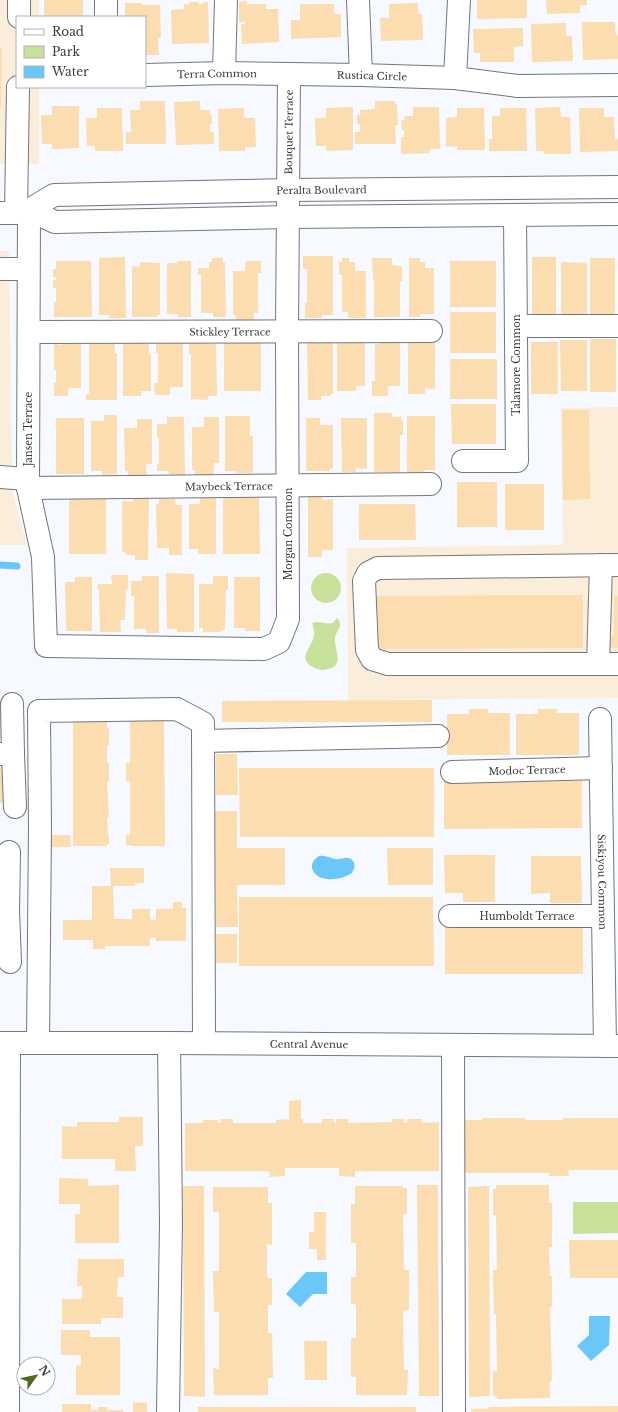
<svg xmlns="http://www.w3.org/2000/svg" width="618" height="1412" viewBox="0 0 618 1412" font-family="'Libre Baskerville',serif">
  <rect width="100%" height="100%" fill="#f6f9ff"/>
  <!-- commercial -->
  <path fill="#faedd9" d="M0,0h39v17h-22v70h22v77h-39z
    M0,251h9l3,240 15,54h-27z
    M618,407v291l-270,2 -1,-152 216,-3 -2,-137z"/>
  <!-- green -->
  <path fill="#c8e19a" d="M311 588a15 15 0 1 1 30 0a15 15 0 1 1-30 0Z
    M337,618c7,8 0,11 -2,19 -2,11 11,28 -7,32 -5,2 -10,1 -15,-2 -17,-9 0,-20 1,-32 1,-4 -1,-9 -2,-12 8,-3 14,2 21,0z
    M573,1202h45v31l-45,1z"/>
  <!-- water -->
  <path fill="#6bc6f9" d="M319,856c7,-1 10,2 16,3 6,2 13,-5 18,2 3,5 1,8 -1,12 -8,5 -16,7 -25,6 -13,-1 -22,-14 -8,-23z
    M306,1272h21v22h-14l-13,13 -14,-13z
    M589,1316h21l-1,29 -18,16 -14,-15 12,-11z"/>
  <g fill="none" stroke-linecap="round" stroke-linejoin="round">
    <!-- stream -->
    <path stroke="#6bc6f9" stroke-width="7" d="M0,565l17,1"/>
  </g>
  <!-- building -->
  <path fill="#fbddaf" d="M44,0h39v17h-39z
    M477,0h50v18l-50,1z
    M546,0h41v5h-7v8l-33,1z
    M247,1v3h19v5h12l1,33 -37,2 -1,-20h4v-2h-6v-20z
    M189,2h10l-1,2h5v-2h5l1,41 -37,1 -1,-34 13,-1v-5h6z
    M125,3h17v2h18l1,33h-3l1,17h-14v-38h-20z
    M418,3v11h4l1,26 -42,1 -1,-23h9v-14z
    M300,4h34v10h7v23l-50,2v-19h9z
    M582,22h33l1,13h2v24l-35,1z
    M566,23v13h6l1,25 -41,1 -1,-38z
    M523,28v18l-9,1v15h-34v-9h-6l-1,-24z
    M0,48h2l-1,59h-1z
    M140,101h25l1,43h-40v-12h5l-1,-22h10z
    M200,101v9h10v5h2v9h-2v8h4v12l-38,1 -2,-43z
    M375,101h20v3h2l1,21h-3l1,19h-41v-12h5v-8h-3v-9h3v-5l15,-1z
    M52,106h27v42l-27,1v-5h-10l-1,-29h11z
    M353,107v43l-27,1v-5h-10l-1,-28h11v-10z
    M413,107h26l1,42h-10v4l-29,1v-17h3v-7h-2l-1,-9 3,-1 1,-4h8z
    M560,107l1,10h9l1,37h-27v-3h-8l-1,-43z
    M97,108h25l1,43h-28v-5h-8l-1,-28h11z
    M244,108v10h11l1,29h-11v4h-26l-1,-42z
    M457,108h27l1,42h-28v-4l-11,1v-29l11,-1z
    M500,108h26l1,43h-38v-12h3v-23h8z
    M579,108h25v9h10l1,22h3v12l-38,1z
    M303,256h30v59h-11v3h-17v-15h2v-34h-4z
    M125,257l1,61h-17l1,-3h-11v-57z
    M532,257h24v58h-24z
    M212,258h11v5l2,-1 1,55h-13v-4h-12v-39l-3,1v-7h11v-6h3z
    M342,258h7v4h6v9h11v47h-18v-6h-6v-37h-3v-14l3,1z
    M372,258h20v7l10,1v15h-2v36h-26v-37l-1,-1z
    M409,258h11v4h5v6h9v46h-14v3h-11z
    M590,258h25v57h-25z
    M56,261h35l1,56h-38v-15h2v-14h-3v-8h3v-3h-3v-8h3z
    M177,261h14v56h-13v-3h-11v-51h10z
    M246,261h15v12h-3v40h-4v7h-18v-5h-3v-44h12z
    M450,261h46v46h-46z
    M140,262l20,1v52h-3v2h-25v-51l8,1z
    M561,262l26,1v53h-26z
    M450,312h46v41h-46z
    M337,335l28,3v48h-9v5h-19z
    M379,337h18v6h3v43h-12v10h-16v-15h3v-37h4z
    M307,338l15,4h11v52l-2,-1v3h-10v4h-13z
    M590,339h26v53h-26z
    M408,340h27v49l-10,-1v6h-17z
    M560,340h27v51h-26z
    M89,341h16v2l10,1 -1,9h3v47h-31v-5l3,-1z
    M163,341h20v46h-13v8h-15l-1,-12h4v-30h-2v-10h7z
    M189,341h15v3h12l1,52h-9v4l-17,-1v-45h-2z
    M63,342h16v3h2v43h-13v8h-14v-13h2v-13h-2v-26l8,1z
    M123,342h26v12l2,-1v38h-10v5h-18z
    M531,342h27v52h-27z
    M224,343h37v48h-37z
    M450,359h47v40h-47z
    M451,404h45v40h-44z
    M562,410h27l1,89 -27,1z
    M374,413h18v4h9v3h2v15h-3v37h-26z
    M104,415h13v59l-15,1v-4h-11v-50h13z
    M225,416h25v20h3v37h-17l-1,-2h-10z
    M407,416h28v54h-11v2h-17z
    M167,417h17l1,58 -16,-1v-3h-12v-7h2v-26h-2v-14h10z
    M204,417h15v46h-5v13h-19v-6h-3v-43h12z
    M56,418h28v56h-28z
    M306,418h14v7h13v44h-3v2h-24z
    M341,418h26v51l-12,-1 1,4h-14z
    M137,419h15v45h-6l1,11 -19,1v-5h-3l-1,-43h13z
    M457,482h40v45h-40z
    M505,484h39v46h-39z
    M308,496h14v4l11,-1v51h-11v7h-14z
    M69,497h37v57h-37z
    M133,497l16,1 -1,62h-13v-5h-9v-2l-4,-1v-51l11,1z
    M223,497h36l1,57h-37z
    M200,498h16v56h-18v-5h-9v-45h11z
    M159,499h16l1,6h6v50h-13v-7h-12l-1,-44h3z
    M359,504h56l1,36h-57z
    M166,573l28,1v58h-17v-3h-10z
    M111,575h17v14h-2l-1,31h-5l1,12h-21l-1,-43h-2l1,-5h14z
    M142,576h17v57h-13v-4h-12v-33h-3v-15h11z
    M213,576h15v14h-2l-1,40h-4v2h-18v-4h-4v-44h14z
    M75,577h17v54h-26l-1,-49h10z
    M234,577h26v54h-15v-3h-11z
    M583,595v53l-209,1v-53z
    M614,596h4v52l-9,-1v-11h5z
    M432,700v22h-210v-21z
    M0,703h5l1,36h-6z
    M469,709h19v4h22v42h-63v-41h22z
    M538,709h19v4h22v42h-63v-41h22z
    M73,716h34v12h2v17h-2v18h2v18h-2l2,36h-2l1,18h1v9h-2v2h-34z
    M130,716h34l1,130h-34v-1h-5v-10h4v-54h-4v-18h4z
    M216,754h21l1,41h-22z
    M0,767h4v36h-4z
    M239,768h195v69h-194z
    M444,781h138v47l-138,1z
    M215,811h22v37h48v37h-48l1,42h-22z
    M49,835h21l1,12h-22z
    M387,848h46v37h-45z
    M444,855h51v47h-32v-9h-18z
    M531,856h50l1,47h-32v-10l-19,1z
    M110,868h34v15h-9v3h-22l1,33h18v-10h18v10l6,1v-11h17v-7h9v6h4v33h-30v-3h-6v8h-45v3h-12v-9h-30v-20h29v-34h19z
    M239,897h194l1,69h-195z
    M445,927h138v47h-138z
    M216,934h21v29h-21z
    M301,1100v19h2v4h19v-4h12v4h2v-4h13l-1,4 44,-1v-3h12v4h3v-4h15v4l17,-1v49h-84v6l-16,-1v-8h-54v8l-15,1 -1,-6h-84v-48h18v-3h15v3h3v-4h12v4h43v-3l13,-1v-18z
    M119,1117h24v29h-8l1,25h-21v-12h-53v-33l15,1v-5h42z
    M482,1118h43v2h38v-2h55v52h-50l1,6h-20v-3h-84v-53h17z
    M59,1178l29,1v7l31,-1v58h-44v-29h5v-10h-21z
    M417,1185h21l1,211h-20z
    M496,1185h53v18h3v44h-3l1,29h2v31h-2l2,74h-2v17l-53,1v-2l-4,-1v-25h4l-1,-57h-2l-1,-44h4l-1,-55h-3v-26h3z
    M183,1186h21l1,211 -21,-1z
    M355,1186h48v2h4v26h-4l1,56h5v40l-6,1 1,59h4l-1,25h-51v-18h-5v-39h5v-34h-5v-27h5v-34h-5v-39h4z
    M489,1186l1,210 -21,1 -1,-210z
    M213,1187h55v16h4v42l-5,-1v34h5v27h-4v28h4l1,45h-5v17h-54l-1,-27 6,1v-57h-5l-1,-41h6v-59h-6z
    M314,1212h12v48h-9v-11h-8v-17h5z
    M569,1240h49v38h-48z
    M78,1259h46v18h-6l-1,20h6v21h-22v6h-39v-25h20v-13h-5z
    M61,1330h29v7h30v58h-44v-30l5,1v-11h-20z
    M304,1341h23v39h-22z
    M133,1402l14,1v9h-14z
    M62,1404h29v6h7v-3h9v3h16v2h-61z
    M618,1406v6h-147v-3h18v-2z
    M198,1407h218v5h-218z"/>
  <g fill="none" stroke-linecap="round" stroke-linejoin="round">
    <defs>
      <g id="minor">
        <path d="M106,0v17"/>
        <path d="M358,0l3,75"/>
        <path d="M19,17v-17"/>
        <path d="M224,73l2,-73"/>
        <path id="s1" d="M145,75l79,-2 137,2 94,3 63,8 100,-1"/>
        <path d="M455,78l4,-78"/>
        <path id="s2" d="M29,210l-1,278 15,69 3,89 218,3 15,-7 9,-23 -1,-288 2,-257"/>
        <path d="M29,210l26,12 233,-5 330,-3"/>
        <path id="s3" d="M0,213h16l13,-3 25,-15 234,-5 330,-3"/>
        <path d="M16,213l2,-126"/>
        <path d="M0,269h28"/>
        <path d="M516,326h102"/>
        <path id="s4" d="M29,332l402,-1"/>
        <path d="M463,461h54l-2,-246"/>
        <path d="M0,477l27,2"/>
        <path id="s5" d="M28,488l402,-4"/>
        <path d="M618,565l-240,3 -10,5 -4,8 3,69 5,9 16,5h230"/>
        <path d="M598,664l3,-99"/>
        <path id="s6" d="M600,719l5,327"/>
        <path d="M203,741l235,-5"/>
        <path d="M0,754h13l-1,-50"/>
        <path d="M13,754l2,53"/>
        <path id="s7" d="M452,772l149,-4"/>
        <path d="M0,911h8l1,-59"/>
        <path d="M8,911l2,51"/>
        <path id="s8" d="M450,916h153"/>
        <path d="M38,1043l2,-216 -1,-116 138,-2 26,14 1,320"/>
        <path d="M453,1045l1,367"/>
        <path d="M8,1412l1,-369"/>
        <path d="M168,1412l3,-189 -2,-180"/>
      </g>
      <g id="major">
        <path id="s9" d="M0,1043h169l449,3"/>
      </g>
    </defs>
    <!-- minor casing -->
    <use href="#minor" stroke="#73767d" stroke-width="24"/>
    <!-- major casing -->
    <use href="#major" stroke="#73767d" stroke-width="24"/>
    <!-- minor -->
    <use href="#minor" stroke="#fff" stroke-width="22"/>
    <!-- major -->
    <use href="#major" stroke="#fff" stroke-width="22"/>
  </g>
  <g text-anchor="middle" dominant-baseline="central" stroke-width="4" stroke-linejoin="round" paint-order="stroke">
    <!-- street labels -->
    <g font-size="10" fill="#3a3b3e" stroke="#fff">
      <text stroke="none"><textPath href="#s1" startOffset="72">Terra Common</textPath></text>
      <text stroke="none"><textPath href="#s1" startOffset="227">Rustica Circle</textPath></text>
      <text stroke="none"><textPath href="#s2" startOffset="1184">Bouquet Terrace</textPath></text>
      <text stroke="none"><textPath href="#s3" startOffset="326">Peralta Boulevard</textPath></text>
      <text stroke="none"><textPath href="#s4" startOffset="201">Stickley Terrace</textPath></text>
      <text transform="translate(516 365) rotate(-90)">Talamore Common</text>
      <text transform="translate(28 429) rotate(-90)">Jansen Terrace</text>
      <text stroke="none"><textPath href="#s5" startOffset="201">Maybeck Terrace</textPath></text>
      <text transform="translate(288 534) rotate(-90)">Morgan Common</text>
      <text stroke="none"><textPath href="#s7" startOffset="75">Modoc Terrace</textPath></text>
      <text stroke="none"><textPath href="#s6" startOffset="163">Siskiyou Common</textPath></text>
      <text stroke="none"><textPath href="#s8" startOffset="77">Humboldt Terrace</textPath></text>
      <text stroke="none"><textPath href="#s9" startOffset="309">Central Avenue</textPath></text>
    </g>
  </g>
  <!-- legend -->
  <rect x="16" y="16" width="130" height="72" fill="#ffffff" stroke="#b0b1b2"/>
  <rect x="24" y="29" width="20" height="6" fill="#ffffff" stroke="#b0b1b2"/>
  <text x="52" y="36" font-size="12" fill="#3a3b3e">Road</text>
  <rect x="24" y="46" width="20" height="12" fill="#c8e19a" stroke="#b0b1b2"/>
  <text x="52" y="56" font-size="12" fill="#3a3b3e">Park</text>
  <rect x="24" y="66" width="20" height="12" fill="#6bc6f9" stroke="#b0b1b2"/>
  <text x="52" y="76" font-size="12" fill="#3a3b3e">Water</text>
  <!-- north arrow -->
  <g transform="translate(36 1376) rotate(57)"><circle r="19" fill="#ffffff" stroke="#b0b1b2"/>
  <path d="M0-3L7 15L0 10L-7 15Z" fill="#506b1d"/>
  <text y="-6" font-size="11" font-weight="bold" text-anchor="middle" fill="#3a3b3e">N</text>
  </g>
</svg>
